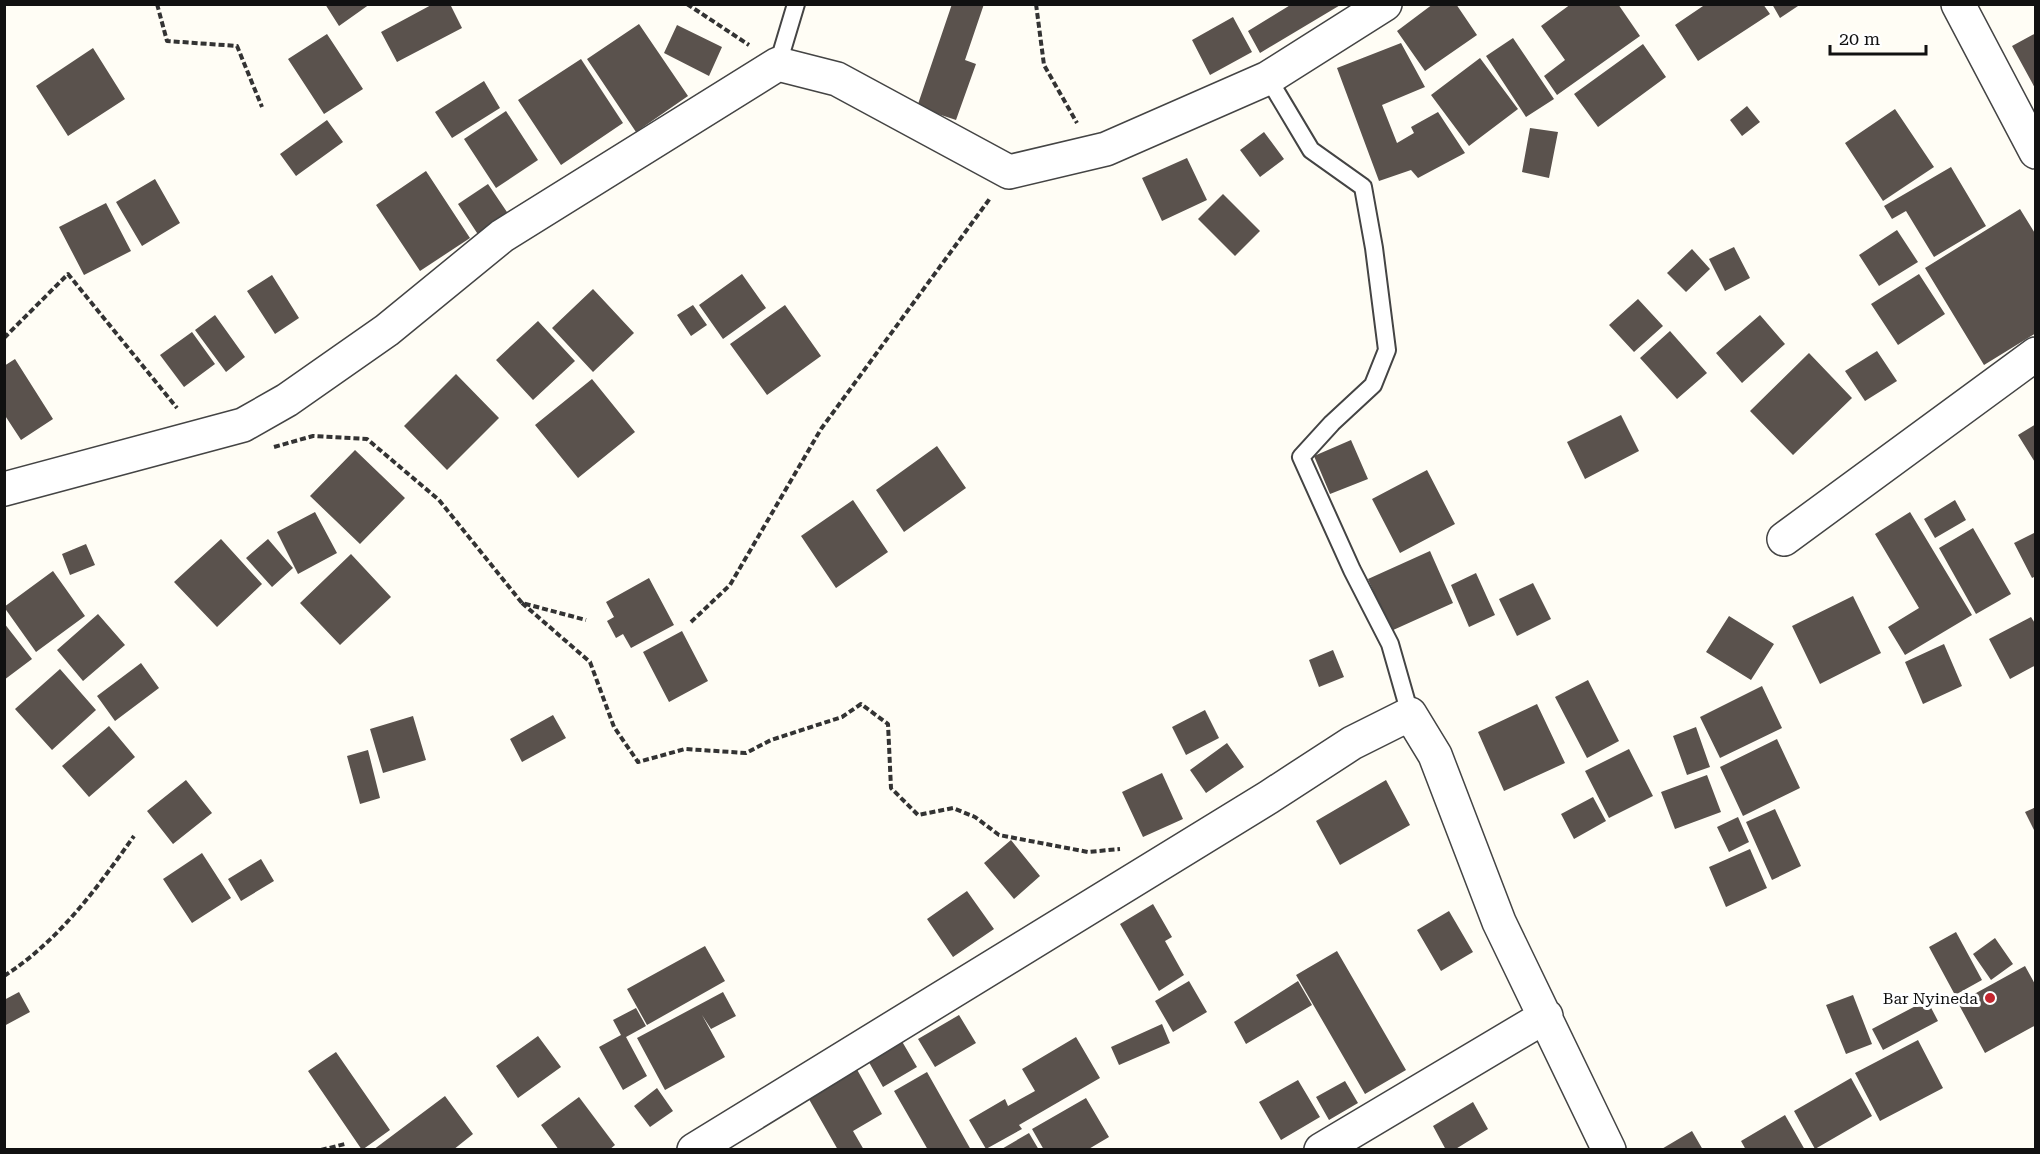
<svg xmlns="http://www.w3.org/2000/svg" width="2040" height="1154" viewBox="0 0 2040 1154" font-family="'Roboto Serif',serif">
  <rect width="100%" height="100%" fill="#fffdf5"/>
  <!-- building -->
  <path fill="#5a524d" d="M325,4h45l-31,22z
    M433,4h17l12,24 -65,34 -16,-30z
    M952,4h32l-19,56 11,4 -20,56 -39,-13z
    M1292,4h50l-82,49 -12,-22z
    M1433,4h23l21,31 -52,36 -28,-40z
    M1571,4h47l22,32 -83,59 -13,-19 21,-16 -24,-34z
    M1706,4h57l7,10 -72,47 -23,-36z
    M1772,4h29l-21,14z
    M1233,17l19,35 -42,23 -18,-35z
    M639,24l49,72 -52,36 -49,-73z
    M677,25l45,22 -13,29 -45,-23z
    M2036,33v57l-24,-44z
    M327,34l36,55 -39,25 -36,-55z
    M1513,38l41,61 -28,18 -40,-61z
    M1401,43l24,44 -43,18 15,38 17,-10 -3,-6 27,-15 27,41 -47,25 -7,-8 -32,11 -42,-113z
    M1643,44l23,33 -68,50 -24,-33z
    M93,48l32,51 -57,37 -32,-50z
    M1480,58l38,51 -49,37 -38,-51z
    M581,59l42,64 -62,42 -43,-65z
    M484,81l16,27 -48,30 -17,-26z
    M1747,106l13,16 -18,14 -12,-16z
    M1895,109l39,58 -51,34 -38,-58z
    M506,111l32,49 -42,28 -32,-49z
    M327,120l16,22 -47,34 -16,-22z
    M1530,128l28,4 -9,46 -27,-6z
    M1264,132l20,27 -24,18 -20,-27z
    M1187,158l20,42 -45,21 -20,-43z
    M1951,167l35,59 -52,31 -28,-46 -14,8 -8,-13z
    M426,171l44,67 -50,33 -44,-66z
    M155,179l25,44 -38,23 -26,-44z
    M488,184l23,34 -30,21 -23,-35z
    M1223,194l37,37 -25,25 -37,-37z
    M106,203l25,48 -47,24 -25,-48z
    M2020,209l16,26v98l-52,32 -59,-97z
    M1897,230l21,32 -39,24 -20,-31z
    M1734,247l16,31 -25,13 -16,-32z
    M1692,249l18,20 -24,23 -19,-19z
    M742,274l24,34 -43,31 -24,-34z
    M1919,274l26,40 -47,31 -27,-41z
    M272,275l27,43 -24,16 -28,-43z
    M593,289l41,44 -41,39 -41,-44z
    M1638,299l25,27 -29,26 -25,-27z
    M693,305l14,20 -16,11 -14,-21z
    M785,305l36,51 -54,39 -37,-51z
    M215,315l30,42 -19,15 -31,-42z
    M1760,315l25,29 -43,39 -26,-30z
    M538,321l37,40 -42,39 -37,-40z
    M1670,331l37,42 -30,26 -37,-41z
    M192,332l23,32 -31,23 -24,-32z
    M1877,351l20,30 -32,20 -20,-30z
    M1809,353l43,45 -59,57 -43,-44z
    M15,359l38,60 -32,21 -17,-26v-48z
    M456,374l43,44 -52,52 -43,-44z
    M592,379l43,53 -57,46 -43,-53z
    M1621,415l18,36 -54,28 -18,-37z
    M2036,424v40l-18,-29z
    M1351,440l17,39 -38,15 -16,-38z
    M937,446l29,42 -62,44 -28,-42z
    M355,450l50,48 -45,46 -50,-48z
    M1427,470l28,54 -55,29 -28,-54z
    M853,500l35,52 -52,36 -35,-52z
    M1955,500l11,20 -31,18 -11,-19z
    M315,512l22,41 -39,21 -21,-42z
    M1910,512l62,103 -67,40 -17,-28 31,-19 -44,-74z
    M1973,528l38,66 -35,20 -37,-66z
    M2036,532v44l-4,2 -18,-35z
    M221,539l41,45 -45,43 -43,-45z
    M268,539l25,29 -21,19 -26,-29z
    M86,544l9,21 -25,10 -8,-21z
    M1430,551l23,52 -62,28 -23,-52z
    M351,554l40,43 -51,48 -40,-42z
    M53,571l32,45 -49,36 -32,-45z
    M1476,573l19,42 -26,12 -18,-42z
    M649,578l25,47 -43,23 -8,-14 -7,4 -9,-17 7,-4 -8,-15z
    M1533,583l18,36 -34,17 -18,-37z
    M1853,596l28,57 -61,31 -28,-58z
    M98,614l27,31 -42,36 -26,-31z
    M1729,616l45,28 -23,36 -45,-28z
    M2031,617l5,8v40l-26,14 -21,-40z
    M4,623l28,36 -28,21z
    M682,631l26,50 -39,21 -26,-50z
    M1944,644l18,42 -39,18 -18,-42z
    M1333,650l11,27 -25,10 -10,-27z
    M141,663l18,25 -44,33 -18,-25z
    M60,669l36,41 -44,40 -37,-41z
    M1588,680l31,61 -32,17 -32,-61z
    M1762,686l20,42 -62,30 -20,-41z
    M1537,704l28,59 -61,28 -26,-59z
    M1205,710l14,28 -33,17 -14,-28z
    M553,715l13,23 -44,24 -12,-23z
    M413,716l13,44 -43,13 -13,-44z
    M109,726l26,31 -46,40 -27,-31z
    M1696,727l14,40 -23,8 -14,-39z
    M1777,739l23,49 -57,28 -23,-49z
    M1227,743l17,24 -38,26 -16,-23z
    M1629,749l24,47 -44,22 -24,-47z
    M368,750l12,48 -20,6 -13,-48z
    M1162,773l21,46 -40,18 -21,-45z
    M1707,775l14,37 -46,17 -14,-37z
    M186,780l26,33 -39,31 -26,-33z
    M1386,780l24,45 -70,40 -24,-44z
    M1593,797l13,24 -32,18 -13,-25z
    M2036,807v27l-11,-22z
    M1775,809l26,57 -29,14 -26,-58z
    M1738,817l11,25 -20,10 -12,-25z
    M1011,840l29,36 -26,23 -30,-36z
    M1750,849l17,39 -41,19 -17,-40z
    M202,853l29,45 -39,25 -29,-44z
    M261,859l13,22 -33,20 -13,-22z
    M967,891l27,38 -41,28 -26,-38z
    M1153,904l19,33 -7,4 19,34 -25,16 -39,-67z
    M1449,911l24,41 -32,19 -24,-41z
    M1956,932l26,48 -27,15 -26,-48z
    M1995,938l18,26 -22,16 -18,-26z
    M705,946l20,35 -78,44 -20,-36z
    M1337,951l69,119 -41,24 -69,-119z
    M2025,966l11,20v39l-51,28 -27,-50z
    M1189,981l18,31 -34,20 -18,-31z
    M1298,981l14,24 -66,39 -12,-22z
    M19,992l11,20 -26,14v-26z
    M723,992l13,24 -25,13 -9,-14 23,42 -60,33 -28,-52z
    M1853,995l19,49 -26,10 -20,-49z
    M1927,1000l11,21 -55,29 -11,-21z
    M636,1008l10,18 -20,11 21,39 -24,14 -24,-43 22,-12 -8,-15z
    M959,1015l17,28 -41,24 -17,-28z
    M1162,1024l8,19 -51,22 -8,-18z
    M538,1036l23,31 -43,31 -22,-32z
    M1076,1037l24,41 -81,47 3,4 -36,20 -17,-29 36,-21 3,7 27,-15 -13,-22z
    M900,1038l17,29 -34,20 -17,-30z
    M1918,1040l25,48 -63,33 -25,-48z
    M336,1052l54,78 -28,20 -54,-79z
    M855,1066l27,48 -29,17 11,19h-26l-32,-56z
    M927,1072l44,78h-43l-34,-59z
    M1851,1078l21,38 -57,33 -21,-38z
    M1298,1080l22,37 -39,23 -22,-38z
    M1345,1081l13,22 -29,17 -13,-23z
    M657,1088l16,23 -23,16 -16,-21z
    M445,1096l28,38 -20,16h-80z
    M579,1097l36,48 -6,5h-50l-18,-25z
    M1086,1098l23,39 -22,13h-43l-12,-21z
    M1473,1102l15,27 -34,21h-8l-13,-24z
    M1785,1115l20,35h-59l-5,-9z
    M1692,1131l11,19h-43z
    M1029,1133l10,17h-39z"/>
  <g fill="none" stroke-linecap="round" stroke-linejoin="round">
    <defs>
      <path id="service" d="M778,64l18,-60
        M1268,78l43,72 52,37 11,61 13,102 -14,35 -41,38 -31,34 51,113 38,74 20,70"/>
      <path id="minor" d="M1958,4l78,148
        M4,489l239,-64 44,-25 100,-70 115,-94 276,-172 59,15 172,93 97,-23 162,-71 117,-74
        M1784,539l252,-185
        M694,1150l575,-353 83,-54 58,-29 25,41 64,167 110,228
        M1321,1150l225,-134"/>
    </defs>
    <!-- service casing -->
    <use href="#service" stroke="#444" stroke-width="20"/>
    <!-- minor casing -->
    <use href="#minor" stroke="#444" stroke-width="36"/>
    <!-- path -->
    <path stroke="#333" stroke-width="4" stroke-dasharray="6 3" stroke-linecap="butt" d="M157,4l10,37 70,5 25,61
      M687,4l62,41
      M1036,4l8,61 33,58
      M4,338l64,-64 109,134
      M274,447l39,-11 54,3 72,61 83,103 64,17
      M522,603l68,59 24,65 24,35 47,-13 61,4 25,-13 71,-23 19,-13 27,20 3,64 27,27 35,-7 22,9 24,18 89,17 32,-3
      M691,622l39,-37 91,-156 170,-232
      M4,976c55,-35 93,-88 130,-140
      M321,1150l24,-6"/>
    <!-- service -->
    <use href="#service" stroke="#fff" stroke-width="16"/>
    <!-- minor -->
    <use href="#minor" stroke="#fff" stroke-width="33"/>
  </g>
  <!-- markers -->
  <circle fill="#c4262e" stroke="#fff" stroke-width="2" cx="1990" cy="998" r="6"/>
  <g text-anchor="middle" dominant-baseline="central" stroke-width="6" stroke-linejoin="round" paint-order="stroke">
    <!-- poi labels -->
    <g font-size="16" fill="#111" stroke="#fff" text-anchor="end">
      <text x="1978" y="998">Bar Nyineda</text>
    </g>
  </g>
  <!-- border -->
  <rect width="2040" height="1154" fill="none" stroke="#111111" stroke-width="12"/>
  <!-- scale -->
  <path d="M1830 45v9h96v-9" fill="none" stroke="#111111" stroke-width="3"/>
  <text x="1839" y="45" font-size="18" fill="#111111" stroke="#ffffff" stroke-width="4.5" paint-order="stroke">20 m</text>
</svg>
